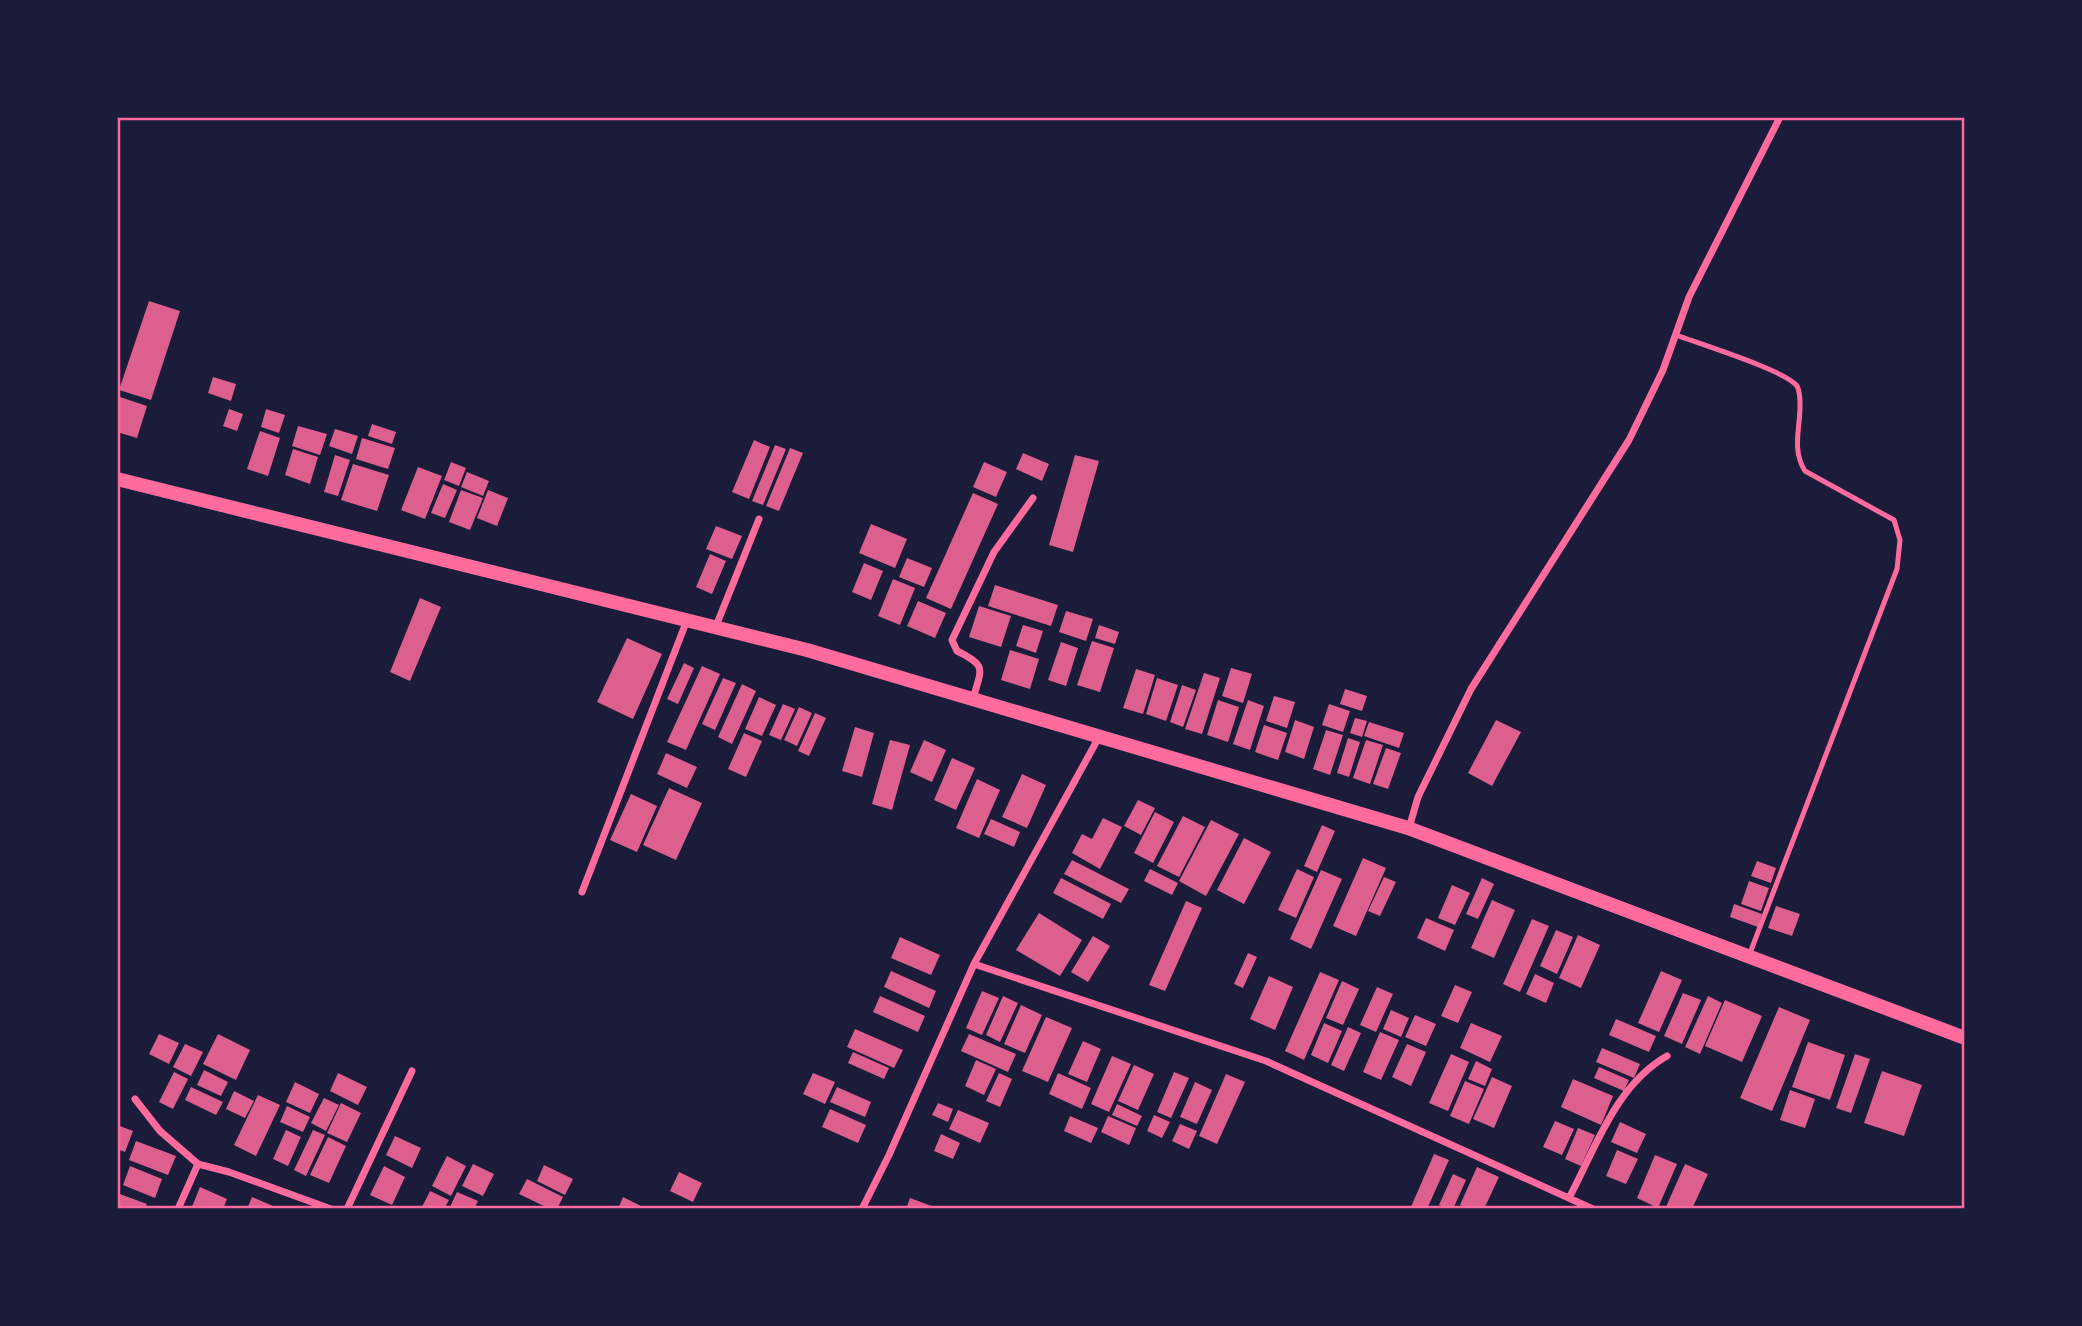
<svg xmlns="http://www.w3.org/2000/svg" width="2082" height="1326" viewBox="0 0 2082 1326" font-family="'Nunito Sans',sans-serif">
  <rect width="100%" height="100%" fill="#1b1b3a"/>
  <!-- building -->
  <path fill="#dd5f8e" d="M149,301l31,10 -29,89 -32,-10z
    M213,377l23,7 -5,17 -23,-8z
    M117,396l30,10 -10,32 -20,-6z
    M229,409l14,5 -6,17 -14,-5z
    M266,409l19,6 -6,18 -18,-6z
    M372,424l24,8 -4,12 -24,-8z
    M298,426l29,8 -7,21 -28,-9z
    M335,429l23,7 -6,18 -23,-8z
    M260,431l20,7 -12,38 -21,-7z
    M362,438l33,10 -7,21 -32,-10z
    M754,440l16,7 -21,52 -17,-7z
    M775,445l11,4 -23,56 -11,-4z
    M790,448l13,5 -24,58 -13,-5z
    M293,449l25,8 -8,27 -25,-9z
    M1023,453l26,11 -7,17 -26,-12z
    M335,455l15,5 -12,36 -14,-4z
    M1075,455l24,6 -26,91 -24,-7z
    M451,462l15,6 -7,18 -15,-6z
    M984,462l23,10 -11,25 -23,-10z
    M353,464l36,11 -12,36 -36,-11z
    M418,467l24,9 -17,43 -24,-9z
    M467,472l22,9 -6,15 -22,-9z
    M443,484l14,6 -12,28 -14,-5z
    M461,490l22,8 -13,32 -21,-8z
    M488,490l20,8 -11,28 -20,-8z
    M973,493l25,11 -47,105 -25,-11z
    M871,524l36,15 -12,29 -36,-15z
    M716,526l26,10 -10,23 -26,-10z
    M710,554l16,7 -14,33 -16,-7z
    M907,558l25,10 -8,19 -25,-10z
    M864,563l19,8 -12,29 -19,-8z
    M893,579l22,9 -15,37 -22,-9z
    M995,585l63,20 -7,21 -63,-20z
    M420,598l21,9 -31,74 -20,-9z
    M918,601l28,12 -11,25 -28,-12z
    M979,606l32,10 -10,31 -32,-10z
    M1066,611l27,8 -7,22 -27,-9z
    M1023,625l20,6 -7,22 -20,-7z
    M1099,625l20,7 -4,12 -20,-6z
    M627,638l35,16 -29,65 -36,-17z
    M1092,641l22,7 -14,44 -23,-7z
    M1061,642l17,6 -12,38 -18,-6z
    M1010,650l29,9 -9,30 -29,-9z
    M684,663l10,5 -16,36 -11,-5z
    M702,666l18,8 -34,76 -19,-8z
    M1231,668l21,6 -9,29 -21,-7z
    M1136,669l19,6 -12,39 -20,-6z
    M1204,673l16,5 -18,56 -17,-5z
    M723,678l13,5 -21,47 -13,-6z
    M1157,678l21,7 -12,36 -20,-7z
    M742,684l14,7 -24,53 -14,-7z
    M1182,685l14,5 -13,37 -13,-5z
    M1345,689l22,7 -5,15 -22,-7z
    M1274,696l21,6 -8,26 -21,-7z
    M759,697l17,8 -14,31 -17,-7z
    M1218,700l21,7 -11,35 -21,-7z
    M1248,700l16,6 -14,44 -17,-6z
    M783,704l12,5 -14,31 -12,-5z
    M1329,704l21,7 -7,21 -21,-7z
    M799,707l13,6 -15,33 -13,-6z
    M815,713l11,5 -17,38 -11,-5z
    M1355,718l12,3 -5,16 -12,-4z
    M1295,720l19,7 -10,32 -19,-7z
    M1496,720l25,12 -29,54 -24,-13z
    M1369,722l35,11 -5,15 -35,-12z
    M1264,725l23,8 -9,27 -23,-8z
    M855,727l19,6 -12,44 -20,-6z
    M1326,730l17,5 -13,40 -17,-6z
    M744,733l18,8 -16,36 -18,-8z
    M1348,738l12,4 -11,35 -12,-4z
    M890,740l20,5 -18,65 -20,-6z
    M924,740l22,10 -14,32 -22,-10z
    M1366,740l17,5 -13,39 -17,-6z
    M1386,748l15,5 -13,36 -15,-5z
    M666,753l31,14 -10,21 -30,-14z
    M952,758l23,10 -19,42 -22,-10z
    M1022,774l24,11 -19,43 -25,-11z
    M977,779l23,11 -21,48 -23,-10z
    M669,788l33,15 -26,57 -33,-15z
    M631,794l26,12 -20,46 -27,-12z
    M1138,800l17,8 -14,27 -17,-9z
    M1155,812l19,10 -21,41 -19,-10z
    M1183,816l22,11 -26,50 -22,-11z
    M1103,818l19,9 -22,42 -28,-16 10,-19 10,5z
    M991,819l29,13 -6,15 -30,-13z
    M1211,820l28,14 -33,62 -27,-15z
    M1322,825l13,6 -18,41 -13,-6z
    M1244,838l27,14 -27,52 -27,-14z
    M1363,858l23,10 -30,68 -23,-10z
    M1072,860l57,29 -8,14 -57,-29z
    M1757,861l19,7 -5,15 -20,-7z
    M1150,869l28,14 -6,12 -28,-14z
    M1297,869l17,8 -18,41 -18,-8z
    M1321,870l21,9 -31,70 -21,-10z
    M1384,877l12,5 -16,34 -12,-5z
    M1061,878l50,26 -8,15 -50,-26z
    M1482,878l12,6 -16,35 -12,-5z
    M1749,881l20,7 -8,23 -20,-7z
    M1452,885l18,8 -15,32 -17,-7z
    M1492,900l23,10 -21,48 -23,-10z
    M1186,901l16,7 -37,83 -16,-6z
    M1734,904l28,10 -4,13 -28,-10z
    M1776,906l24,8 -8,22 -24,-8z
    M1039,913l43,27 -22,36 -44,-26z
    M1426,918l28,12 -9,21 -28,-13z
    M1532,919l17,7 -29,66 -17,-8z
    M1556,930l17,7 -16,37 -17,-8z
    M1578,935l22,10 -19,43 -22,-10z
    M1093,936l17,10 -22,36 -17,-10z
    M900,937l40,18 -9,20 -40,-17z
    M1248,953l9,4 -14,31 -9,-4z
    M891,971l45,20 -7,17 -45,-21z
    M1661,971l21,9 -23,52 -21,-9z
    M1320,972l19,8 -35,80 -19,-9z
    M1535,974l19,9 -8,20 -20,-9z
    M1269,976l24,11 -18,43 -25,-11z
    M1342,981l17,8 -16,36 -17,-7z
    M1455,985l17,7 -14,31 -17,-7z
    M1377,987l16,7 -17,38 -16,-7z
    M982,991l17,7 -17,37 -16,-7z
    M1683,993l18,7 -19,44 -18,-8z
    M880,996l45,20 -7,16 -45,-20z
    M1003,996l15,7 -18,39 -14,-7z
    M1708,996l14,7 -22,51 -15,-7z
    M1725,1000l37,16 -20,46 -37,-16z
    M1021,1005l21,10 -17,38 -21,-9z
    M1779,1007l31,13 -38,91 -32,-13z
    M1391,1010l18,8 -8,19 -18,-8z
    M1415,1015l21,9 -10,22 -21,-9z
    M1046,1017l26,11 -24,54 -26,-11z
    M1616,1019l40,17 -7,16 -40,-17z
    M1324,1023l18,8 -14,32 -17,-8z
    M1471,1023l31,13 -12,26 -30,-14z
    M1348,1027l13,6 -17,38 -13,-6z
    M855,1029l48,21 -9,18 -47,-21z
    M1380,1032l19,8 -18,40 -18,-8z
    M159,1034l20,9 -10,21 -20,-10z
    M218,1034l32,16 -14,30 -33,-16z
    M969,1034l47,20 -8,18 -47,-21z
    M1083,1041l18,8 -14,33 -19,-8z
    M1808,1042l37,13 -15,45 -38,-13z
    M185,1044l18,8 -12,24 -18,-9z
    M1407,1044l19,8 -15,34 -19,-9z
    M1602,1048l38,16 -6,14 -38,-16z
    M853,1052l36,16 -5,11 -36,-16z
    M1451,1054l18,8 -21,49 -19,-8z
    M1855,1054l15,5 -19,54 -15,-5z
    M1112,1056l19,8 -22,48 -18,-8z
    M976,1060l20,9 -12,26 -19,-9z
    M1476,1061l16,8 -7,17 -17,-7z
    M1134,1065l20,9 -16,36 -20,-9z
    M1599,1067l30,13 -5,11 -30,-13z
    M204,1070l24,12 -7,14 -24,-11z
    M1882,1071l40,14 -18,51 -40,-13z
    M174,1072l14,7 -15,30 -14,-7z
    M1174,1072l15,6 -18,40 -14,-6z
    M338,1073l29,14 -9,18 -28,-14z
    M813,1073l22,9 -10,22 -22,-10z
    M999,1073l13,6 -12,28 -14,-6z
    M1058,1073l33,15 -9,21 -33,-15z
    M1226,1074l19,8 -28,62 -18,-8z
    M1492,1077l20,9 -18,42 -21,-9z
    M1573,1079l40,17 -12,29 -40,-18z
    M1465,1081l19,8 -15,35 -19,-8z
    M295,1082l24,12 -9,19 -24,-11z
    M1195,1082l17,8 -15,34 -17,-7z
    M191,1087l32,15 -7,13 -31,-15z
    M837,1087l34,15 -6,15 -35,-15z
    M1790,1090l25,9 -10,29 -25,-8z
    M234,1091l20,10 -9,17 -19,-9z
    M258,1095l22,10 -24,51 -22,-11z
    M324,1098l15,7 -13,26 -15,-8z
    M341,1103l20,10 -14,29 -20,-9z
    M938,1103l15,6 -5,13 -16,-7z
    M1117,1104l25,12 -5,10 -25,-11z
    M287,1106l23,11 -7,15 -23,-10z
    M830,1109l36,16 -8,18 -36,-16z
    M958,1110l31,13 -9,20 -31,-14z
    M1154,1115l16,7 -8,16 -15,-7z
    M1070,1116l28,12 -7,15 -27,-12z
    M1108,1116l28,12 -7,17 -28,-13z
    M1555,1121l19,8 -12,26 -19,-8z
    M1620,1122l26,12 -9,19 -26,-11z
    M1180,1124l17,7 -8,18 -17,-8z
    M117,1125l16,6 -8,21 -8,-3z
    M1578,1128l17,7 -14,31 -16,-7z
    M286,1130l15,7 -13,29 -15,-7z
    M313,1130l12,5 -19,41 -12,-6z
    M941,1134l19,9 -7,16 -19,-8z
    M395,1136l26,12 -9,20 -26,-13z
    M328,1137l18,9 -17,37 -19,-8z
    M136,1141l40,15 -8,19 -39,-15z
    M1617,1150l21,9 -12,25 -20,-8z
    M1434,1154l15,6 -22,49h-17z
    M1655,1155l22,9 -19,44 -21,-10z
    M447,1156l19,10 -15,30 -19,-10z
    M473,1164l21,10 -11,22 -21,-10z
    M1685,1164l23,10 -16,35h-27z
    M544,1165l29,14 -8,16 -28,-14z
    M130,1166l32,13 -7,19 -32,-13z
    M384,1166l21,11 -13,28 -22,-10z
    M1477,1167l22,10 -15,32h-15l-9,-4z
    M679,1172l23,11 -9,19 -23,-11z
    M1453,1174l13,6 -13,29h-4l-10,-4z
    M527,1179l36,18 -6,12h-7l-31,-15z
    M200,1187l27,12 -4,10h-32z
    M430,1191l19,9 -5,9h-23z
    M457,1192l21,9 -4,8h-25z
    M117,1193l30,11 -2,5h-28z
    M252,1197l21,9 -1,3h-25z
    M623,1197l24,12h-29z
    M910,1198l27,10v1h-31z"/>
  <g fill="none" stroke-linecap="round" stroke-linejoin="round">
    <!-- service -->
    <path stroke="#ff6b9d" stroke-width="5" d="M1676,335c21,8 111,36 121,51 2,3 3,12 3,16 1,24 -9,47 5,69l89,49 6,20 -3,29 -147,384"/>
    <!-- minor -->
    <path stroke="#ff6b9d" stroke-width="7" d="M716,626l43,-107
      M973,699c8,-30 15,-33 -16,-48l-5,-11 42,-88 39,-54
      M1409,828l9,-31 53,-108 158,-249 34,-70 26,-73 91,-180
      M582,892l105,-272
      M974,964l292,97 327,148
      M135,1099l25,32 38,33
      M1569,1198c27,-51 47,-113 98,-142
      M178,1209l20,-45 31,8 102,37
      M347,1209l65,-138
      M862,1209l27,-54 85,-191 125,-227"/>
    <!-- secondary -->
    <path stroke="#ff6b9d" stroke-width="14" d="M117,479l690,171 601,178 557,210"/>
  </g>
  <!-- border -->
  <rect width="2082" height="1326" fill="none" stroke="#1b1b3a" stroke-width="238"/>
  <rect x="119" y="119" width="1844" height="1088" fill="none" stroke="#ff6b9d" stroke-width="2.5"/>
</svg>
